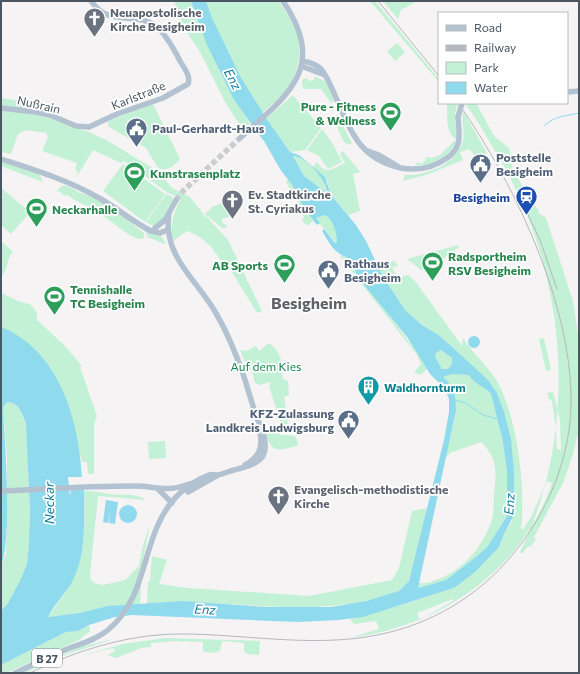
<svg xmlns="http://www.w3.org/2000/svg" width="580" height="674" viewBox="0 0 580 674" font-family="Commissioner,sans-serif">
  <rect width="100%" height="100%" fill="#f5f3f3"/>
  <!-- green -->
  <path fill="#c3f1d5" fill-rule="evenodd" d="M174,1h17l30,74 29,49 -7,6 -18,-28 -26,-52 -14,-20z
    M206,1h73c5,9 11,17 16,27 8,17 4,46 -8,62 -7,9 -16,15 -25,23 -22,-35 -43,-73 -56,-112z
    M370,1h5l64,78v3z
    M383,1h34l-16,9 -3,9z
    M397,43l8,9 -10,9 -8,-10z
    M314,76l11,5 10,19 -4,3 -10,-14h-18l-1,-9 5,-2 2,3 5,-1z
    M293,95l28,33 -16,22 -15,2 -24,-33z
    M1,98l19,3 27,11 -46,-6z
    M447,103l11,1c-6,11 -1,23 -1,36 -13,-8 -9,-24 -10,-37z
    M468,103h8l18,33 15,12 3,18 13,25 14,20 -1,2 8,5 27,83 6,40v88l-6,25 -9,27 -30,56 2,2 -6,8 -2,-1 -6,8 -2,-2c60,-121 49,-281 -25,-401 -9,-15 -18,-32 -29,-46z
    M153,104l27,55c-5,6 -13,13 -22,9l-12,-20 -37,-21 -2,-5 18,-8z
    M1,109l43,7 45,16 19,9 51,31 13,16 18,9 14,18 -2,3 3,-3 23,25 34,71 -4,2 -2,-2 -26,-42 -4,-1c-13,-19 -18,-29 -39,-37l-14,10c-3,-15 0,-29 8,-42l-13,-6 -44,-32 -3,2 -28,-13 -17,28 2,-5 -3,-3 2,-7 -35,-12 6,-14 -2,-4 -20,-3 -8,4 -7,20 -10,-2z
    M463,111l24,42 -3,3 -7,2 -8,-9 -9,3 3,8 -34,14 -26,7 2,-6c22,1 52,-11 58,-35 2,-10 -2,-19 0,-29z
    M340,125l3,1 9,17 -2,2 -6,-3 -7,-15z
    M322,129l11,15 9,18 -14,7 -9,-13 -12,-6z
    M454,141l2,1c-4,13 -28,26 -41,23l3,-3 3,2 5,-4 -1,-2 2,-1 5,1 8,-3z
    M343,151l17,21 -7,2 7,37 -12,4 -17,-20 -4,-14 -14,-14 4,-5c10,14 14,7 28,1l-5,-9z
    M293,156c17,3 32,22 35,39l-24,-19z
    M1,162l38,11 4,9 -42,-16z
    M123,164l42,30 -20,28 -42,-31z
    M288,179l25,42 -6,5 -5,-6 2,-3 -2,-3h3l-19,-32z
    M62,186c9,-2 13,6 19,7 19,4 47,27 63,40v5c-3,2 -7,1 -11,-1 -11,-6 -20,-15 -31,-22 -11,-8 -24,-12 -35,-20l-2,1 -8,-6z
    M1,188l29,24 -19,22 -10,-9z
    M166,194l7,3v2l-11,22 -8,5 -8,-4z
    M231,199l3,3 -3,1 -2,3 3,3 2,6 -12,4v4l4,2 1,2 -4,2 -18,-15 7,-7z
    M322,214l8,4 7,15 1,9 -2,1 -20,-24z
    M145,231l16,5 5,8c-7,0 -11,-6 -18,-6z
    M1,241l12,11c-7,6 -4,17 -12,25z
    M458,245l1,2 -16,12 -20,11h-2l-14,-11z
    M340,256l6,1c26,39 57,73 81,112l-7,6 -6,-3 7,-8 -4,-9z
    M394,261l4,4 -6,3 6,10 10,-3 7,6 47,65 1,-8c9,15 23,26 32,40 22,34 31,110 26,150l2,2 8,-13 16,-36 5,2c-29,85 -109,142 -197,154h-2l26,-8 -3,-8 -22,3 -4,-5 52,-14 52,-17 47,-44 4,-13 7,-9 2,-50 -26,-92 -48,-44 -9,-4 -24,-20 -24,-35 -5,-10zM453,599l1,1 -34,20 -3,-7z
    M1,293l19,9 10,2 7,9v7l28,26 17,20 -2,1 17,49 -3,8v50h-6l-1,-12h-5l-11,-45 -33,-64 -15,-13 -22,-13z
    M544,338l7,32 -5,1 -7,-32z
    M269,343c9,5 12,16 15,26l-3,1 2,9 5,2 1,14 -5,2 4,27h6v8l-11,1 -2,-3 1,-3 -13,-41 2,-4 -12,3 -4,-2 -3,-12 -3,-2 -2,-8 -2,1 -5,-12 6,1 10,-5 3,5z
    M441,350l11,8v6l-4,5h-6l-7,-12 1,-4z
    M452,374l17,1 22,19 12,48 4,30v44l-20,31 -10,9 -31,24 -29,8 1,-6c6,3 12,0 18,-2 25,-8 47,-33 55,-58 4,-9 2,-20 3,-30 3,-20 3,-35 -13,-50l-31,11 -6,7c6,-27 23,-63 -2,-84z
    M553,392l7,27 1,31 -4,-1 -1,-19 -4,-29 -3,-2 -2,-6z
    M7,402c11,1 16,12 19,21 4,16 2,36 2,52 1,29 5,60 -1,88 -4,18 -14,35 -26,48v-44l5,-13 1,-43v-53l-4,-50z
    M276,429l5,6 14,1 3,7 -1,3c-15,3 -26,10 -31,-13l8,-1z
    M165,441l1,17 -17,1 -1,-17z
    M84,491c9,0 16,1 25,3 12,2 26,-2 37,6l-48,-4 -8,79 1,5 3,3 9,2 22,-5 14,-14 3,-17 8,-25 -8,42 -2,39 -32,1 -29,7 -31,4c8,-12 17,-23 24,-36 14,-27 13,-60 12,-90z
    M428,508c-4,17 -14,68 -23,79 -6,6 -17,8 -25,10 -80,23 -154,-1 -233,7l1,-22 2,-1 2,-25 15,4 -8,24 29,4 121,8 83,-16 7,-12 13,-57z
    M89,625l1,6 -11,9 -73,33h-5v-8l65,-33 14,-2z
    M117,638l-49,16 -43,19h-5l61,-26z
    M165,638l95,3 -1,14 -12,-1 -3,-3v-8l-22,-2 -2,10 -9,2 -8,-2v-9l-27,-1 -25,2v4l-10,1 -25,10 -8,-3 7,-4 -2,-3 -30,7 40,-11z"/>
  <!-- water -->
  <path fill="#90daee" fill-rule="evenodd" d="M191,1h15l6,17 28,58 28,45 22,31 9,3 26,22 6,18 25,30 10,16 17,36 23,34 16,14 18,11 33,30 15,14 9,13 7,19 7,27 3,33v43l-10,19 -5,13 -24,25 -21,16 -91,29 -25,3 -40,2 -166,-7 -17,2 -26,8 -11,6 -12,1 -65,33v-54l7,-8 13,-24 6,-15 2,-20 1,-30 -4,-91c-4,-10 -7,-20 -19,-21l-4,6c2,38 5,75 4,114 -1,15 -1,30 -6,45v-240c58,23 78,93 81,150h-14l2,19 1,-6h13c0,30 3,66 -13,94 -7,11 -17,21 -23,33l31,-4 29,-7 75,-5 83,6h65l35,-6 33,-10 10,-10 35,-141 5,-28v-13l-4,-10 -15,-15 -23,-37 -42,-51 -19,-29c-12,-4 -18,-16 -24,-26l2,-2 11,14 2,-1c0,-9 -4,-23 -12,-27l-9,3 4,5 -3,2 -12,-15 -13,-25 -12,-16 -16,-28 -8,-10 -23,-33 -26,-53zM293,156c16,2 32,23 35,38l-24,-18zM441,350l11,8v6l-4,5h-6l-7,-12 1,-4zM452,374l17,1c6,10 15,11 22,19l12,48 4,30v44l-20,31 -10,9 -31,24 -28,8 38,-178c0,-14 -2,-24 -13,-33z
    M468 342a6 6 0 1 1 12 0a6 6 0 1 1-12 0Z
    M106,500l12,2 -3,22 -6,-1 1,-11 -2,11 -5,-1z
    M119 514a9 9 0 1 1 18 0a9 9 0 1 1-18 0Z"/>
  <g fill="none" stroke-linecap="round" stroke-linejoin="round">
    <!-- stream -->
    <path stroke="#90daee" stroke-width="1" d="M544,126c12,-11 20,-9 35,-13
      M455,400l11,3 17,12 14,4"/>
    <!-- major-tunnel -->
    <path stroke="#caccce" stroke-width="5.5" stroke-dasharray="5.5 3" stroke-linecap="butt" d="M176,200l8,-10 56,-52"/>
    <!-- major -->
    <path stroke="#b3c2d1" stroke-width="5.5" d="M302,61c7,1 14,3 19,8 6,7 9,16 13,24 16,36 24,66 67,75 17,3 32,0 46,-10 16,-11 12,-24 11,-41
      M301,66l24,9
      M567,92l12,-1
      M1,108l35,4 14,3 26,11 13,1 28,-13 46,-16 25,-14c3,-8 -4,-16 -8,-23 -6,-12 -15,-29 -27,-37 -21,-12 -44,3 -62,-23
      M240,138c48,-43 88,-70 43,-137
      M368,151l11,4 20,12
      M1,159c34,11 67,21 98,39 18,10 34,24 52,33l9,2 7,-3
      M155,228l10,-8 11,-20
      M245,465c14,-8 18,-17 15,-32
      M157,488l15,15
      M1,491c44,-2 89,-5 133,-5 22,0 32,7 55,-2
      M188,492l30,-17
      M15,673c17,-8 33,-16 50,-23 15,-6 31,-10 43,-20 43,-36 32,-95 68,-133 8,-9 21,-18 33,-22 3,-1 6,0 9,0 6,-1 13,-5 20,-6 23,-6 32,-12 25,-37 -9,-18 -13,-38 -20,-58 -7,-20 -15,-40 -26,-59 -19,-35 -55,-58 -48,-102"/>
    <!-- rail -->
    <path stroke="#b5b8bd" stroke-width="1" d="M378,1l61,75
      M524,206l16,34 17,49
      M30,673c48,-23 98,-39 151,-39 64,0 132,14 196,1 53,-10 102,-39 136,-81 31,-37 52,-84 57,-132 10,-102 -54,-238 -112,-319"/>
    <!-- major-bridge -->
    <path stroke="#b3c2d1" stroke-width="5.5" d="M458,117l4,-14"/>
  </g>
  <!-- icons -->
  <defs>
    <symbol id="church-pin" viewBox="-11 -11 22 30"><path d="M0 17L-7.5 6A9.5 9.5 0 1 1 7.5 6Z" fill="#6b7280" stroke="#fff"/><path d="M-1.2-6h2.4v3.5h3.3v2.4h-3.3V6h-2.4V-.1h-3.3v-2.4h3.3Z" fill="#fff"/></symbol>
    <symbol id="stadium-pin" viewBox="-11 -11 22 30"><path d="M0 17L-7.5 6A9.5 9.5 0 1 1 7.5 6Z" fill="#2e9e5b" stroke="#fff"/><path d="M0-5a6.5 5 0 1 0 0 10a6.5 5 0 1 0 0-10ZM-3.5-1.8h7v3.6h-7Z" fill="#fff"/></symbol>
    <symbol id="civic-pin" viewBox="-11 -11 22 30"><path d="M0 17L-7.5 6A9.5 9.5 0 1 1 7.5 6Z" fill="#5c6f8a" stroke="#fff"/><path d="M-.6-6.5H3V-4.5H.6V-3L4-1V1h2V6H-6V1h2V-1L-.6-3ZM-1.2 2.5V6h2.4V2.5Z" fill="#fff"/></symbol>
    <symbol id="station-pin" viewBox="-11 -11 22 30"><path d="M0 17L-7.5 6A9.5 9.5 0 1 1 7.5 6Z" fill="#1a4fb4" stroke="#fff"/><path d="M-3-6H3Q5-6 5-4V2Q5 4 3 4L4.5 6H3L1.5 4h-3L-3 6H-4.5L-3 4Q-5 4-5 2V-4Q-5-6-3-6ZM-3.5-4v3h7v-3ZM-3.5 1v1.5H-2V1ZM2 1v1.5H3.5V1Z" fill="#fff"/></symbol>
    <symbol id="building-pin" viewBox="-11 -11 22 30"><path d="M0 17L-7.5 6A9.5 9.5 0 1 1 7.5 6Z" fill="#0f9aa8" stroke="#fff"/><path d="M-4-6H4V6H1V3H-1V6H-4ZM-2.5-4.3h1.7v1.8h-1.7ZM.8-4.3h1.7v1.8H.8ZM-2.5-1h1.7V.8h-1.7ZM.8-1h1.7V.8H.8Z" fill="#fff"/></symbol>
  </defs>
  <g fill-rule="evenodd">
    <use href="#church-pin" x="82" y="6" width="25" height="34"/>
    <use href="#stadium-pin" x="378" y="100" width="25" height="34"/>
    <use href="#civic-pin" x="124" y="116" width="25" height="34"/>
    <use href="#civic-pin" x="468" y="152" width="25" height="34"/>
    <use href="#stadium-pin" x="122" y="160" width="25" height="34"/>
    <use href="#station-pin" x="514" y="184" width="25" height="34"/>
    <use href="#church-pin" x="220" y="188" width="25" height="34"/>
    <use href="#stadium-pin" x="24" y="196" width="25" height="34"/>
    <use href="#stadium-pin" x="420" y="250" width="25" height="34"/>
    <use href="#stadium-pin" x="272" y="252" width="25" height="34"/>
    <use href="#civic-pin" x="316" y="258" width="25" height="34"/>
    <use href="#stadium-pin" x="42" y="284" width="25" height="34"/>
    <use href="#building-pin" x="356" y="374" width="25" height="34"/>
    <use href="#civic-pin" x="336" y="408" width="25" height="34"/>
    <use href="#church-pin" x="266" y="484" width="25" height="34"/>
  </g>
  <g text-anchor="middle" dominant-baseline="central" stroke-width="3.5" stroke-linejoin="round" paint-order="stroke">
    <!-- shield labels -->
    <rect fill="#fff" stroke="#808990" stroke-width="1" x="32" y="649" width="30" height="18" rx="3"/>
    <g font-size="11" font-weight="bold" fill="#4a5661">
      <text x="47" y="658">B 27</text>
    </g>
    <!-- worship labels -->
    <g font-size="12" font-weight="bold" fill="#5b616d" stroke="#fff" text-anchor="start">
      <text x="110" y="12">Neuapostolische<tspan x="110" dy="14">Kirche Besigheim</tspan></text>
      <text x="248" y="194">Ev. Stadtkirche<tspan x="248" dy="14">St. Cyriakus</tspan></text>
      <text x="294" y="489">Evangelisch-methodistische<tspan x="294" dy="14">Kirche</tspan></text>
    </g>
    <!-- street labels -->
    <g font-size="12" fill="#4a5661" stroke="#fff">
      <text transform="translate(138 95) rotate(-22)">Karlstraße</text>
      <text transform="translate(39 104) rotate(13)">Nußrain</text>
    </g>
    <!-- leisure labels -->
    <g font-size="12" font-weight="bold" fill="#27864d" stroke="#fff" text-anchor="start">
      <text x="376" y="106" text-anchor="end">Pure - Fitness<tspan x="376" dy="14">&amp; Wellness</tspan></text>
      <text x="150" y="173">Kunstrasenplatz</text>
      <text x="52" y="209">Neckarhalle</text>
      <text x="448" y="256">Radsportheim<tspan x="448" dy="14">RSV Besigheim</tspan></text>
      <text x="268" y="265" text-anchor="end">AB Sports</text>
      <text x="70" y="289">Tennishalle<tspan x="70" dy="14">TC Besigheim</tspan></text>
    </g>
    <!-- service labels -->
    <g font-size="12" font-weight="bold" fill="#4e5e75" stroke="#fff" text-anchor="start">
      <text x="152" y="128">Paul-Gerhardt-Haus</text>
      <text x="496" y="157">Poststelle<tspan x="496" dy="14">Besigheim</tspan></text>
      <text x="344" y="263">Rathaus<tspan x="344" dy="14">Besigheim</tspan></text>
      <text x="334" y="413" text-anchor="end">KFZ-Zulassung<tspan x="334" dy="14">Landkreis Ludwigsburg</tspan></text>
    </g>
    <!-- transit labels -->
    <g font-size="12" font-weight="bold" fill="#164399" stroke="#fff" text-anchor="end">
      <text x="510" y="197">Besigheim</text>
    </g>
    <!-- park labels -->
    <g font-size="12" fill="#17864f" stroke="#fff">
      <text x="266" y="366">Auf dem Kies</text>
    </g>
    <!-- culture labels -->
    <g font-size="12" font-weight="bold" fill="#0d838f" stroke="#fff" text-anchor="start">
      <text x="384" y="387">Waldhornturm</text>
    </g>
    <!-- water labels -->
    <g font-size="13" font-style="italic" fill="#0c7c9b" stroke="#fff">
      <text transform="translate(233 79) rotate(62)">Enz</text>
      <text transform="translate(49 503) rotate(-91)">Neckar</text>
      <text transform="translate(509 504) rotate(-86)">Enz</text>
      <text transform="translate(205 609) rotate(3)">Enz</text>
    </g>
    <!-- district labels -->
    <g font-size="16" font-weight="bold" fill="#5f6368" stroke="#fff">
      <text x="309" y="302">Besigheim</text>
    </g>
  </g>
  <!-- border -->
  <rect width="580" height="674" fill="none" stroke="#4a5661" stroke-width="4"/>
  <!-- legend -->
  <rect x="438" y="12" width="130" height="92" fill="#ffffff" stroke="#b7bbc0"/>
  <rect x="446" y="25" width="20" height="6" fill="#b3c2d1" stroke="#b7bbc0"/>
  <text x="474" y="32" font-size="12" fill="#4a5661">Road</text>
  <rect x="446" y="45" width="20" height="6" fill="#b5b8bd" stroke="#b7bbc0"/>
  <text x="474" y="52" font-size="12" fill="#4a5661">Railway</text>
  <rect x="446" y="62" width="20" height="12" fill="#c3f1d5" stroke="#b7bbc0"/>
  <text x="474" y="72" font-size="12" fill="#4a5661">Park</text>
  <rect x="446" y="82" width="20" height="12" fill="#90daee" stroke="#b7bbc0"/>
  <text x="474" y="92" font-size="12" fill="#4a5661">Water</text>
</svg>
